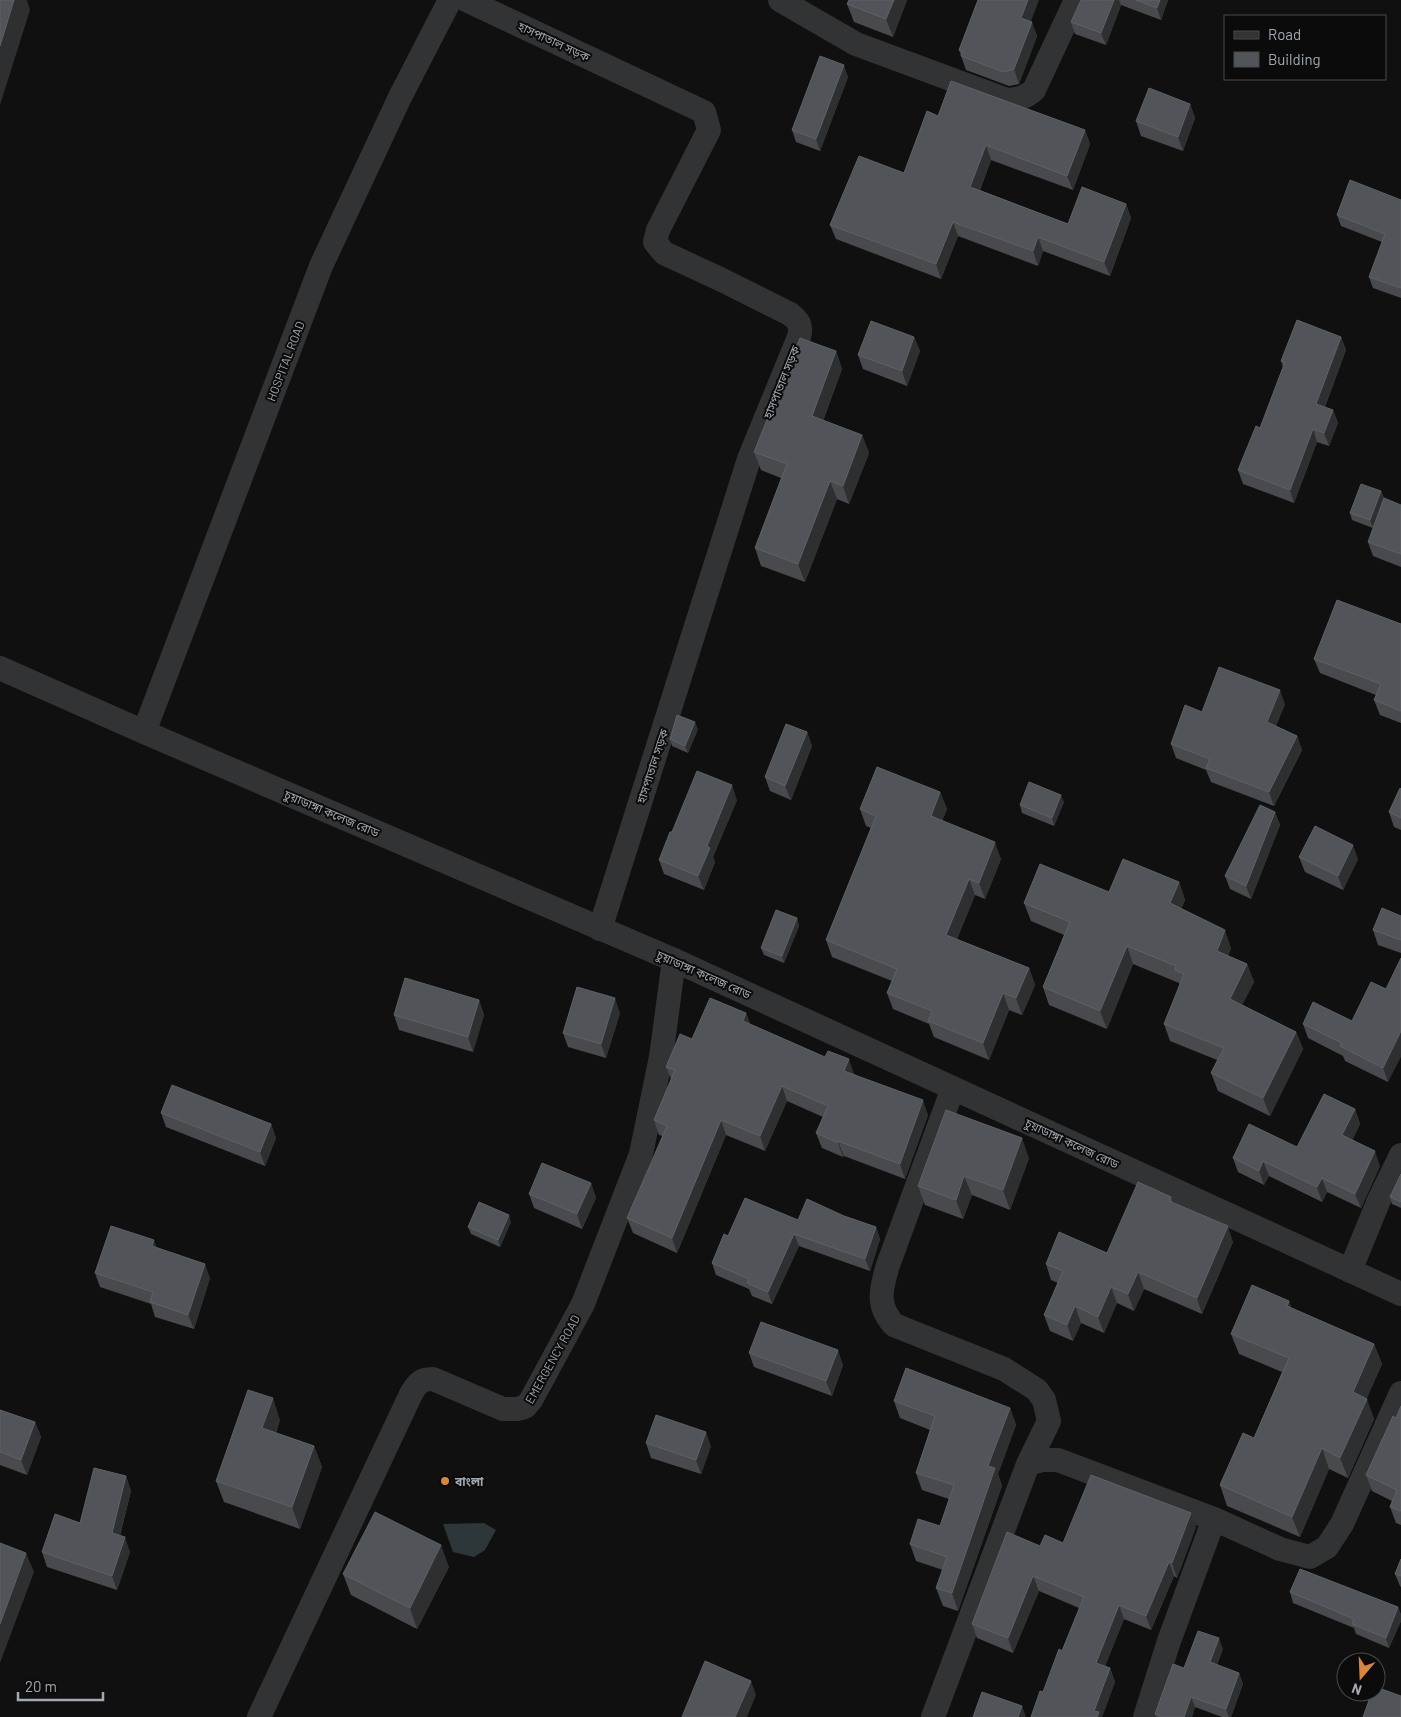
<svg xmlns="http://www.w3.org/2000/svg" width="1401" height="1717" viewBox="0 0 1401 1717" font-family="Barlow,'Noto Sans Bengali',sans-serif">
  <rect width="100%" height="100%" fill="#101011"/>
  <!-- water -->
  <path fill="#2d3639" d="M484,1523l12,7 -11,20 -11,7 -21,-5 -10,-28z"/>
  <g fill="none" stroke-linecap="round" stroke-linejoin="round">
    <!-- street -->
    <path stroke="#313335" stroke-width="24" d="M466,0l238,112 5,18 -51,100 -3,12 9,11 56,26 70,35c9,7 12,12 9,23l-50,122 -149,470
      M780,0l76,44 151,56c11,-1 18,-2 27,-10l42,-90
      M0,668l144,64 530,228 727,334
      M144,732l177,-466 79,-169 50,-97
      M953,1088l-65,177c-7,24 -12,40 6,60l110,44 33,21 7,10 5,21 -21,43
      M1350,1271l29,-71 22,-45
      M259,1717l152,-323c6,-10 9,-15 22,-15l70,30h14l8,-2 6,-7 52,-96 58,-150 20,-97 13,-97
      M933,1717l95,-253 15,-4h15l156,59 66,30 30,8 17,-10 15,-23 59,-131
      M1145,1717l24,-76 45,-122"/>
  </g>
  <!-- wall -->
  <path fill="#484a4d" d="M849,0h58l-14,37 -39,-15 -7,-18z
    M1081,0h87l-7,20 -40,-15 -15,40 -31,-11 -4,-12z
    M1031,21l6,15 -18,48 -10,2 -43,-16 -7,-20z
    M848,77l-28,74 -24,-9 -4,-12z
    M1190,104l5,14 -12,33 -42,-15 -5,-15z
    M938,116l147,14 5,14 -17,46 -82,-30 -11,30 88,34 58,-20 5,14 -21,58 -67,-25 -5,15 -80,-30 -17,43 -105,-40 -6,-14 74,-52z
    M1401,200v98l-28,-10 -4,-11 13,-35 -41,-16 -4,-11z
    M914,337l6,14 -13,35 -44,-17 -5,-14z
    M1341,337l5,13 -21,57 8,3 5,13 -9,23 -12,-4 -23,61 -51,-19 -5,-14 22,-42 23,-61 -2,-6z
    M836,351l6,18 -19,52 39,14 7,18 -20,51 -12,-5 -32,83 -44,-16 -6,-18 26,-70 -20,-8 -7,-18z
    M1381,491l3,7 -11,30 -21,-8 -2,-7z
    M1401,505v62l-28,-11 -5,-14z
    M1401,624v99l-21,-8 -6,-15 2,-5 -56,-22 -6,-14z
    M1285,704l-9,22 21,10 5,14 -28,56 -63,-24 -5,-12 -30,-12 -5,-14 31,-32z
    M698,729l-10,24 -16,-7 -2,-7z
    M807,732l5,14 -21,54 -21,-9 -5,-14z
    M1401,789v41l-7,-3 -5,-15z
    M940,792l7,17 -5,12 59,38 -16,40 -10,-4 -18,44 72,29 6,17 -13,30 -13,-5 -20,50 -55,-23 -5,-13 -36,-15 -6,-16 5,-12 -60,-24 -6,-17 45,-112 -5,-2 -6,-17z
    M737,800l-24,57 2,5 -11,28 -40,-16 -5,-14 13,-28z
    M1064,802l-10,24 -32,-13 -2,-8z
    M1275,812l5,13 -29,74 -21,-10 -5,-13z
    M1299,857l59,2 -15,31 -38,-18z
    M1179,882l6,18 -4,9 50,39 -3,8 19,8 7,18 -12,23 54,27 7,17 -33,67 -52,-25 -7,-18 6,-13 -47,-19 -6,-17 16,-39 -1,-2 -46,-19 -26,65 -58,-24 -6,-18 21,-52 -33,-14 -7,-18 85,-11z
    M1401,916v37l-23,-8 -5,-15z
    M797,918l2,8 -15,37 -20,-8 -3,-7z
    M1386,989l2,93 -43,-21 -2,-5 -35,-18 -5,-14 49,-3z
    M479,1000l5,15 -11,37 -74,-22 -5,-15z
    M620,1013l-14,45 -38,-11 -5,-14z
    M746,1013l4,11 104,50 74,41 -23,64 -61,-23 -1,1 -21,-9 -6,-15 7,-16 -36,-16 -22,50 -39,-16 -49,118 -44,-20 -6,-15 36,-82 -4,-1 -5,-15 17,-41 -5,-12 26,-28z
    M1355,1109l5,15 -8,16 28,26 -19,42 -34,-16 -5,10 -53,-26 -5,9 -26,-13 -5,-14 64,-11z
    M161,1113l110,11 5,14 -11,28 -99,-39z
    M1029,1158l-19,52 -38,-15 -9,24 -38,-14 -7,-19z
    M1401,1174v34l-9,-4 -2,-7z
    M591,1183l5,15 -14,31 -48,-21 -5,-14z
    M1171,1197l2,6 60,39 -31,72 -58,-25 -10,22 -17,-8 -13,30 -23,-10 -8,18 -23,-10 -6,-16 14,-32 -7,-3 -5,-16 61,-11z
    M844,1216l32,11 4,12 -10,32 -71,-25 -27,58 -20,-8 -3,-7 -33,-14 -4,-12 16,-27 70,-16z
    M511,1222l-11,25 -29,-13 -3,-7z
    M157,1248l53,30 -16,51 -39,-12 -4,-13 -51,-17 -5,-14z
    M1289,1301l2,7 83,36 8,20 -16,35 8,20 -26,59 -19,-9 -29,68 -73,-31 -7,-21 34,-47 28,-66 -43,-18 -8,-20z
    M749,1353l94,12 -11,31 -78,-29z
    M894,1401l116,7 6,17 -18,49 4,12 -44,125 -15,-5 -7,-18 7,-18 -27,-9 -6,-17 30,-18 9,-27 -27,-9 -6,-17 14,-43 -30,-12z
    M1401,1406v119l-5,-2 -6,-16 2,-6 -20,-10 -6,-16 30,-57z
    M0,1410l35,12 6,15 -14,38 -27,-10z
    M280,1420l-4,13 38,13 8,21 -22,62 -76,-27 -8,-21z
    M646,1443l65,3 -10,28 -50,-16z
    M126,1476l5,15 -11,45 10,16 -13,38 -70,-23 -5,-15 38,-29z
    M1196,1527l-19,51 -3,-2 -23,54 -27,-11 -19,47 5,2 5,14 -13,35h-71l31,-66 17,-43 -40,-17 -26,62 -36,-15 -5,-14 68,-78z
    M1401,1559v28l-1,-1 -5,-12z
    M449,1567l-32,62 -66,-34 -8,-21z
    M1290,1592l108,15 3,8v6l-12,27 -33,-14 -2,-6 -61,-25z
    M1223,1649l-6,16 22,8 4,11 -12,33h-9l-27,-10 -3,10h-36l-1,-3 29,-46z"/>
  <!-- shaded-wall -->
  <path fill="#2d2f31" d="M14,0h13l3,10 -30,95v-59z
    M894,0h13l-14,37 -7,-18z
    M1028,0h11l-12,32 -6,-14z
    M1114,0h5l2,5 -15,40 -5,-12z
    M1160,0h8l-7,20 -4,-12z
    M1032,22l5,14 -18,48 -5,-15z
    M844,65l4,12 -28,74 -4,-12z
    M1190,104l5,14 -12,33 -5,-14z
    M1085,130l5,14 -17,46 -6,-14z
    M986,145l5,15 -16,41 -5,-14z
    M1126,204l5,14 -21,58 -6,-14z
    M953,222l5,14 -17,43 -5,-15z
    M1038,237l5,14 -5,15 -5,-15z
    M914,337l6,14 -13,35 -5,-15z
    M1341,337l5,13 -25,67 -5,-13z
    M836,351l6,18 -24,65 -6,-18z
    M1333,410l5,13 -9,23 -5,-13z
    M1313,429l4,13 -23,61 -4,-13z
    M862,435l7,18 -20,51 -6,-18z
    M830,481l7,18 -32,83 -7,-18z
    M1381,491l3,7 -11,30 -3,-8z
    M1280,690l5,14 -13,32 -5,-14z
    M695,722l3,7 -10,24 -3,-7z
    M807,732l5,14 -21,54 -6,-14z
    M1297,736l5,14 -28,56 -5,-14z
    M732,785l5,15 -24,57 2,5 -11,28 -6,-14 9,-30z
    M940,792l7,17 -10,24 -6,-17z
    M1061,795l3,7 -10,24 -2,-8z
    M1275,812l5,13 -29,74 -5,-13z
    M995,842l6,17 -16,40 -6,-16z
    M1353,845l5,14 -15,31 -5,-14z
    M969,879l6,16 -23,57 -6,-17z
    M1179,882l6,18 -9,21 -6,-18z
    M797,918l2,8 -15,37 -2,-7z
    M1225,930l6,18 -8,20 -6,-17z
    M1127,946l6,18 -26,65 -7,-18z
    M1247,964l7,18 -18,35 -6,-18z
    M1029,968l6,17 -13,30 -6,-17z
    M1003,993l6,17 -20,50 -6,-17z
    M615,998l5,15 -14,45 -5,-14z
    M479,1000l5,15 -11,37 -5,-15z
    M746,1013l6,15 -9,-7z
    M1401,1031v26l-13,25 -5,-14z
    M1296,1032l7,17 -33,67 -7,-18z
    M849,1059l5,15 -10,-3z
    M782,1086l5,15 -22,50 -5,-15z
    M923,1100l5,15 -23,64 -5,-15z
    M1355,1109l5,15 -12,26 -6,-15z
    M721,1120l5,15 -49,118 -5,-15z
    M271,1124l5,14 -11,28 -5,-14z
    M1022,1138l7,20 -19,52 -7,-20z
    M838,1141l6,15 -1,1 -5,-14z
    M1375,1151l5,15 -19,42 -6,-14z
    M1263,1161l6,15 -5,9 -5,-14z
    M964,1176l8,19 -9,24 -7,-19z
    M1322,1178l5,14 -5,10 -5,-15z
    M591,1183l5,15 -14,31 -5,-15z
    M509,1215l2,7 -11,25 -2,-7z
    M1228,1226l5,16 -31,72 -5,-16z
    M876,1227l4,12 -10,32 -5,-12z
    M794,1234l5,12 -27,58 -4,-12z
    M154,1240l5,15 -7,-9z
    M205,1264l5,14 -16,51 -6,-14z
    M1138,1272l6,17 -10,22 -6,-17z
    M1111,1287l6,16 -13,30 -6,-16z
    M1289,1301l7,20 -9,-15z
    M1075,1306l6,17 -8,18 -6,-16z
    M1374,1344l8,20 -21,48 6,-13 7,20 -26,59 -8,-20 13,-66z
    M838,1350l5,15 -11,31 -6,-15z
    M273,1398l7,22 -10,29 -8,-21z
    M1010,1408l6,17 -18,49 4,12 -44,125 -6,-18 36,-127z
    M35,1422l6,15 -14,38 -6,-15z
    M706,1432l5,14 -10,28 -5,-14z
    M314,1446l8,21 -22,62 -8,-22z
    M1322,1448l7,21 -29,68 -8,-20z
    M126,1476l5,15 -14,56 -5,-14z
    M1191,1513l5,14 -19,51 -5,-15z
    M125,1537l5,15 -13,38 -5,-14z
    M441,1545l8,22 -32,62 -7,-21z
    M26,1553l8,19 -34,91v-39z
    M1169,1562l5,14 -23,54 -5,-14z
    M1033,1576l6,15 -26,62 -5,-15z
    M1119,1605l5,14 -23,58 -5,-14z
    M1398,1607l3,8v6l-12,27 -3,-10z
    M1219,1638l4,11 -9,24 -4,-11z
    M1110,1668l5,14 -13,35h-5l-3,-6z
    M1239,1673l4,11 -12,33h-2l-3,-8z
    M751,1681l5,14 -9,22h-12z
    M1191,1697l4,10 -3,10h-8z
    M1022,1706l4,11h-8z"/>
  <!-- building -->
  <path fill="#515458" stroke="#5e6266" d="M0,0h14l-14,46z
    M849,0h45l-8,19 -39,-15z
    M978,0h50l-7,18 11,4 -18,47 -10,3 -43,-16 2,-5 -4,-1z
    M1081,0h33l-13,33 -30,-11z
    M1136,0h24l-3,8z
    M820,56l24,9 -28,74 -24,-9z
    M951,81l134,49 -18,46 -81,-31 -16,42 98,37 14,-37 44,17 -22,58 -66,-25 -5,14 -80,-29 -17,42 -106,-39 29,-69 45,17 23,-62 11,5z
    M1149,88l41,16 -12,33 -42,-16z
    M1350,180l51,20v88l-32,-11 16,-43 -48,-19z
    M1297,320l44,17 -25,67 17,6 -9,23 -11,-4 -23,61 -52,-20 18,-44 4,2 25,-66 -4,-1z
    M871,321l43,16 -12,34 -44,-16z
    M800,338l36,13 -24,65 50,19 -19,51 -13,-5 -32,83 -43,-16 32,-84 -33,-12z
    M1361,484l20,7 -11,29 -20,-7z
    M1384,498l17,7v49l-33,-12z
    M1337,600l64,24v87l-27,-11 7,-16 -67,-25z
    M1219,667l61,23 -13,32 30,14 -28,56 -63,-24 4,-9 -39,-15 14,-39 17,7z
    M677,715l18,7 -10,24 -15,-7z
    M786,724l21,8 -22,54 -20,-9z
    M877,767l63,25 -9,24 64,26 -16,41 -10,-4 -23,56 83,33 -13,30 -13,-5 -20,50 -55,-22 4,-10 -45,-18 10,-24 -71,-29 50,-124 -16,-7z
    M697,771l35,14 -25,61 3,2 -12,28 -39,-16 11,-28h2z
    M1029,782l32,13 -9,23 -32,-13z
    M1400,788l1,1v29l-12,-6z
    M1260,805l15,7 -29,74 -21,-10z
    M1315,826l38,19 -15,31 -39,-19z
    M1123,859l56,23 -9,21 55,27 -8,21 30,13 -17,35 66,33 -33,66 -52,-25 13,-25 -60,-24 20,-50 -9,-4 1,-4 -49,-20 -27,65 -57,-24 27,-65 -46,-19 16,-39 69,28z
    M1382,908l19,8v24l-28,-10z
    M776,910l21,8 -15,38 -21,-8z
    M1401,958v73l-18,37 -43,-22 2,-3 -39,-19 10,-22 39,19 19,-39 15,7z
    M405,978l74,22 -11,37 -74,-22z
    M577,987l38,11 -14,46 -38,-11z
    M710,998l36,15 -3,8 82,36 3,-6 21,8 -5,12 79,29 -23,64 -62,-23v2l-22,-10 12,-27 -46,-20 -22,50 -39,-16 -49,118 -45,-20 40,-92 -13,-6 21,-50 -9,-3 14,-33 12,5z
    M172,1085l99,39 -11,28 -99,-39z
    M1324,1094l31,15 -13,26 33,16 -20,43 -33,-16 -5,9 -54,-26 -4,10 -26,-13 16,-34 48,23z
    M946,1110l76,28 -19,52 -39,-14 -8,24 -38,-14z
    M542,1163l49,20 -14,31 -48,-20z
    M1401,1174v28l-11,-5z
    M1138,1182l33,15 -2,4 59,25 -31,72 -59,-26 -10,22 -17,-7 -13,30 -23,-11 -8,19 -23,-10 19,-44 -17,-7 13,-32 48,21z
    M745,1198l53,22 9,-21 37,17 32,11 -11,32 -71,-25 -26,58 -21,-9 2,-4 -37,-16 12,-29 4,2z
    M479,1202l30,13 -11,25 -30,-13z
    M111,1226l43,14 -2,6 53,18 -17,51 -38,-13 3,-10 -58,-19z
    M1252,1285l37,16 -2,5 87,38 -21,48 14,7 -27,59 -18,-10 -30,69 -72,-32 23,-52 11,5 35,-80 -58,-24z
    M761,1322l77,28 -12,31 -77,-28z
    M906,1368l104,40 -22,58 7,2 -43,125 -16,-5 11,-31 -37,-13 8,-25 22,7 14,-41 -38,-12 19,-57 -41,-15z
    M248,1390l25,8 -11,30 52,18 -22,61 -76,-26z
    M1401,1406v105l-11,-4 7,-17 -31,-15 27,-59 3,2z
    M0,1410l35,12 -14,38 -21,-8z
    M656,1415l50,17 -10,28 -50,-17z
    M94,1468l32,8 -14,57 13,4 -13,39 -70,-24 13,-38 25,9z
    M1091,1475l100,38 -19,50 -3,-1 -23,54 -27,-11 -23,58 14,5 -16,43 5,1 -2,5h-66l9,-26 3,1 16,-43 3,2 22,-54 -51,-21 -25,62 -36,-14 35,-92 33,14 5,-11 18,8z
    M375,1512l66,33 -31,63 -67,-34z
    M0,1543l26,10 -26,71z
    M1401,1559v17l-6,-2z
    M1300,1569l98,38 -12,31 -34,-14 2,-5 -64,-27z
    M1198,1631l21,7 -9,24 29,11 -13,36 -35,-12 -7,20h-21l-8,-3 18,-50 11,4z
    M705,1661l46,20 -16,36h-53z
    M1376,1687l25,9v21h-38l9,-25h4z
    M982,1692l40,14 -4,11h-45z"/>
  <!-- markers -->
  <circle fill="#da853e" stroke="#0b0b0c" stroke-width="2" cx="445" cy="1481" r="5"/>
  <g text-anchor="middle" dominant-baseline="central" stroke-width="4" stroke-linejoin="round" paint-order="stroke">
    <!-- street labels -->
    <g font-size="12" fill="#a2a9b0" stroke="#0b0b0c">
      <text transform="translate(554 41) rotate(25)">হাসপাতাল সড়ক</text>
      <text transform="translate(285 361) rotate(-69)">HOSPITAL ROAD</text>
      <text transform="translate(781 382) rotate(-68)">হাসপাতাল সড়ক</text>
      <text transform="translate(652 766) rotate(-72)">হাসপাতাল সড়ক</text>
      <text transform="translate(332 813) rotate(23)">চুয়াডাঙ্গা কলেজ রোড</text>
      <text transform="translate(704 974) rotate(24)">চুয়াডাঙ্গা কলেজ রোড</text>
      <text transform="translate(1072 1143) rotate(25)">চুয়াডাঙ্গা কলেজ রোড</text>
      <text transform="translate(552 1359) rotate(-61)">EMERGENCY ROAD</text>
    </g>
    <!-- poi labels -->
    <g font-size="12" font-weight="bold" fill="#a2a9b0" stroke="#0b0b0c" text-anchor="start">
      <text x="455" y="1481">বাংলা</text>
    </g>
  </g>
  <!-- legend -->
  <rect x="1224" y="15" width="162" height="65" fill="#0b0b0c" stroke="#474a4e"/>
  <rect x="1234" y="31" width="25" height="8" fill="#313335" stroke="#474a4e"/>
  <text x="1268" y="40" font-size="15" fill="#a2a9b0">Road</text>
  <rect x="1234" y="52" width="25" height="15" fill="#515458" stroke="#474a4e"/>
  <text x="1268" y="65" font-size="15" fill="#a2a9b0">Building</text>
  <!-- north arrow -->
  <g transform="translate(1361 1677) rotate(199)"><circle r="24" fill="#0b0b0c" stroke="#474a4e"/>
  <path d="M0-4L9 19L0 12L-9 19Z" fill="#da853e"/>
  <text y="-8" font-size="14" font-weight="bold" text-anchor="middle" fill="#a2a9b0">N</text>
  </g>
  <!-- scale -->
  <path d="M18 1692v8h85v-8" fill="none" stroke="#a2a9b0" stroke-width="2.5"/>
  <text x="25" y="1692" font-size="15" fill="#a2a9b0" stroke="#0b0b0c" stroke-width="4" paint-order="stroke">20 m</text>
</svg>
